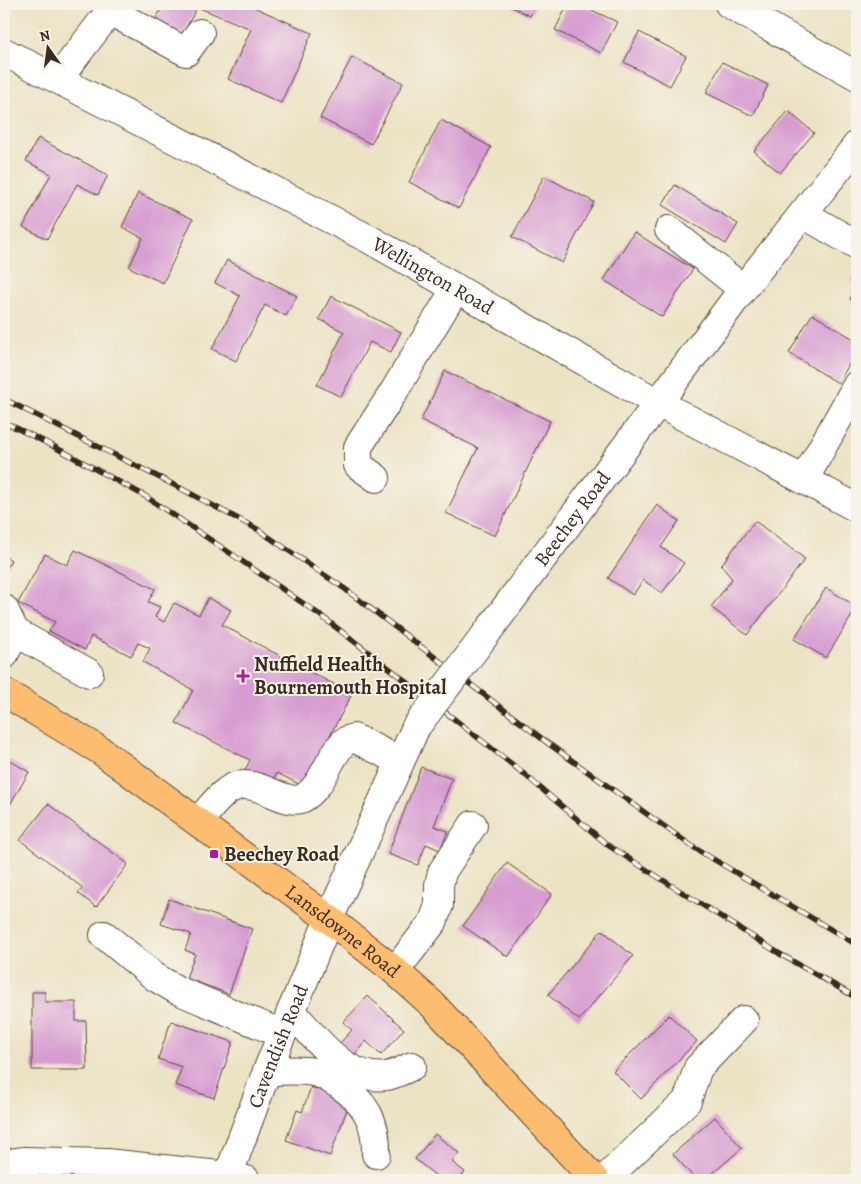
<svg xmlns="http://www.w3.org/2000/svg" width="861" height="1184" viewBox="0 0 861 1184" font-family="Alegreya,serif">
  <rect width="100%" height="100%" fill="#f7f3e8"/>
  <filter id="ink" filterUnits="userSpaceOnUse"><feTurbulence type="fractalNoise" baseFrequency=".02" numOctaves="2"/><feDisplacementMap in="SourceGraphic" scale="10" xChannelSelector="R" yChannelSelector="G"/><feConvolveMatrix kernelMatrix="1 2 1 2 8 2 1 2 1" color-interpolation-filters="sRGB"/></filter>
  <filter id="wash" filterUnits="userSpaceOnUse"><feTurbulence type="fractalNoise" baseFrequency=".0096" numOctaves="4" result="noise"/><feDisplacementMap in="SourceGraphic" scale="20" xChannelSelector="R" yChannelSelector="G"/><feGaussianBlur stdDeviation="1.12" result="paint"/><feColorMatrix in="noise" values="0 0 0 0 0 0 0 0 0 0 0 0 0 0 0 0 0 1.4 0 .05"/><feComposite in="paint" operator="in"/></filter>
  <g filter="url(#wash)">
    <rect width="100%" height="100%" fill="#ece3c4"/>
    <g id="blocks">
      <!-- building -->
      <path fill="#d79cd1" d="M164,4h83l65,29 -31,70 -53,-24 23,-50 -54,-22 -14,27 -28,-14z
        M506,4h31l-7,12z
        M568,4h11l38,18 -16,31 -46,-23z
        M639,32l47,24 -16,30 -46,-24z
        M352,57l51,26 -32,61 -51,-26z
        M722,62l46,23 -15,31 -47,-23z
        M788,111l26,22 -34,40 -26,-22z
        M441,120l50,27 -32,61 -50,-26z
        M38,138l70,37 -10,20 -21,-11 -30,55 -24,-12 28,-53 -25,-13z
        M544,176l50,26 -32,61 -50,-26z
        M675,185l63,39 -12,20 -64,-39z
        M138,193l55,26 -30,64 -34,-16 14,-29 -21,-11z
        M634,232l59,37 -31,48 -58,-37z
        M227,260l70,36 -11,20 -21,-11 -29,56 -24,-12 28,-53 -25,-13z
        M857,269v34l-7,-4 7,-15 -6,-3z
        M331,296l70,36 -10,20 -21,-10 -29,55 -24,-12 27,-53 -25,-13z
        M812,314l45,27v10l-19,32 -49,-30z
        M445,371l105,50 -55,115 -49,-23 32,-65 -57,-28z
        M657,505l22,16 -18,26 23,16 -22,30 -19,-13 -10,15 -25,-17z
        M755,521l50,38 -58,76 -36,-28 21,-28 -11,-14z
        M75,550l80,39 -7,13 12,5 -5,10 9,5 10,-19 25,12 9,-17 23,12 -9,15 130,69 -49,92 -26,-13 -8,14 -26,-12 7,-15 -74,-37 17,-33 -50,-28 7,-14 -12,-5 -7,13 -40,-20 -6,14 -36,-19 6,-9 -37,-19 27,-49 22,11z
        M4,556l7,4 -7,14z
        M826,588l31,19 -31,51 -32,-19z
        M4,757l25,15 -25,43z
        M421,767l31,12 -18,47 14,5 -8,19 -14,-6 -8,21 -30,-11z
        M48,804l80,60 -32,43 -18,-14 5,-5 -63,-48z
        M507,863l45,31 -44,63 -45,-31z
        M169,899l83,30 -23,65 -43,-16 9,-24 -10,-4 6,-16 -30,-10z
        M602,930l31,26 -54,64 -31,-25z
        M32,992h13v10h31v19h10l1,49h-55z
        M368,996l36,33 -23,26 -15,-14 -13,15 -13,-13 12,-13 -9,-8z
        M669,1015l28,26 -56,58 -28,-28z
        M171,1021l62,21 -19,56 -39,-13 7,-18 -24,-8z
        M311,1087l39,14 -20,55 -44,-16 11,-30 5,2z
        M715,1117l27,31 -37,32h-9l-23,-26z
        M435,1134l24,19 -7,9 13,10 -6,8h-18l-26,-21z"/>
    </g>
  </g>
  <g filter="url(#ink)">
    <use href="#blocks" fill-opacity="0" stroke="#564637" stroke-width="1"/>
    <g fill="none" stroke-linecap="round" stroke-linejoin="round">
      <defs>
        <g id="minor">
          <path d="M729,4l128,72"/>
          <path id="s1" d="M4,52l365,187 289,164 199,105"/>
          <path d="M58,79l52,-68 76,41 14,-19"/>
          <path d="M803,214l54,31"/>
          <path d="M669,230l74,59"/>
          <path d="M376,478l-18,-13v-18l35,-54 63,-105"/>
          <path d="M804,480l53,-95"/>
          <path d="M4,609l11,23"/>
          <path id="s2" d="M486,634l257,-345 114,-144"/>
          <path d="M4,655l11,-23 74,41"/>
          <path d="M198,822c9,-10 18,-23 29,-31 25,-20 56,17 76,7 20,-11 25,-40 41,-56 2,-2 7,-3 10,-4l46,23"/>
          <path d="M104,935l51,42 22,13 105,44"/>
          <path d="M395,971l38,-49 6,-17v-20l3,-13 31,-47"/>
          <path d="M291,1011c25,27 55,71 96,65 9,-2 17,-6 25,-10"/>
          <path d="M267,1071c16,0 32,-2 47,1 9,2 16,7 24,12 27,17 39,38 38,70"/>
          <path d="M4,1164l19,-3 84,2 121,13 18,4"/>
          <path id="s3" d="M228,1176l39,-105 62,-152 87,-192"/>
          <path d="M604,1180l83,-79 11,-33 46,-48"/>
        </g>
        <g id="major">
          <path id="s4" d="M4,692l97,59 228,168 66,52 37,33 163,176"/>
        </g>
      </defs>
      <!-- minor casing -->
      <use href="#minor" stroke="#564637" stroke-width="30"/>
      <!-- major casing -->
      <use href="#major" stroke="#564637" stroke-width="30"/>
      <!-- minor -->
      <use href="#minor" stroke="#fff" stroke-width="28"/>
      <!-- major -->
      <use href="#major" stroke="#fcbd6f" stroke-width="28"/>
      <defs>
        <path id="rail" d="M4,399l176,89 77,41 88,60 204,155 144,103 164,98
          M4,422l47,23 94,51 88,59 87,60 83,64 115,90 91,77 171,108 77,44"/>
      </defs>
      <!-- rail casing -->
      <use href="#rail" stroke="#3b2a1e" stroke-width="5.5"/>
      <!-- rail -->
      <use href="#rail" stroke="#f7f3e8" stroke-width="4" stroke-dasharray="11" stroke-linecap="butt"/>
      <defs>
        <path id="minor-bridge" d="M416,727l70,-93"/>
      </defs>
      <!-- minor-bridge casing -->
      <use href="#minor-bridge" stroke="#564637" stroke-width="30" stroke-linecap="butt"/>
      <!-- minor-bridge -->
      <use href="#minor-bridge" stroke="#fff" stroke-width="28"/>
    </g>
  </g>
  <!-- markers -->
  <g fill="#b5179e" stroke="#f7f3e8" stroke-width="2">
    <path d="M240.5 668.5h5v5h5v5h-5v5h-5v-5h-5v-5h5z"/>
    <rect x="209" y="849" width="10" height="10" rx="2.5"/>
  </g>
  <g text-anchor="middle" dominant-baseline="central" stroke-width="4" stroke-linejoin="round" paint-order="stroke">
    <!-- street labels -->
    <g font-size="20" fill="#3b2a1e" stroke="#f7f3e8">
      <text stroke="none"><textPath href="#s1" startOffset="484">Wellington Road</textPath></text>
      <text stroke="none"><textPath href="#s2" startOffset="144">Beechey Road</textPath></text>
      <text stroke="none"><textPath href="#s4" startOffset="415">Lansdowne Road</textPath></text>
      <text stroke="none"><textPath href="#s3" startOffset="139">Cavendish Road</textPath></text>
    </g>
    <!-- poi labels -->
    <g font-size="20" font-weight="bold" fill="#3b2a1e" stroke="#f7f3e8" text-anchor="start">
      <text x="254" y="664">Nuffield Health<tspan x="254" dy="23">Bournemouth Hospital</tspan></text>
      <text x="224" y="854">Beechey Road</text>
    </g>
  </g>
  <!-- margin -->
  <rect width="861" height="1184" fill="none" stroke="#f7f3e8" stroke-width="20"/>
  <!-- north arrow -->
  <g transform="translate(48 48) rotate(346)" stroke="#f7f3e8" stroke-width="4" paint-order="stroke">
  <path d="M0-4L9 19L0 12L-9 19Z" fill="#3b2a1e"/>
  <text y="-8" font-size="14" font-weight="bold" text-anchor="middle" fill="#3b2a1e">N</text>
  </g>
</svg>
